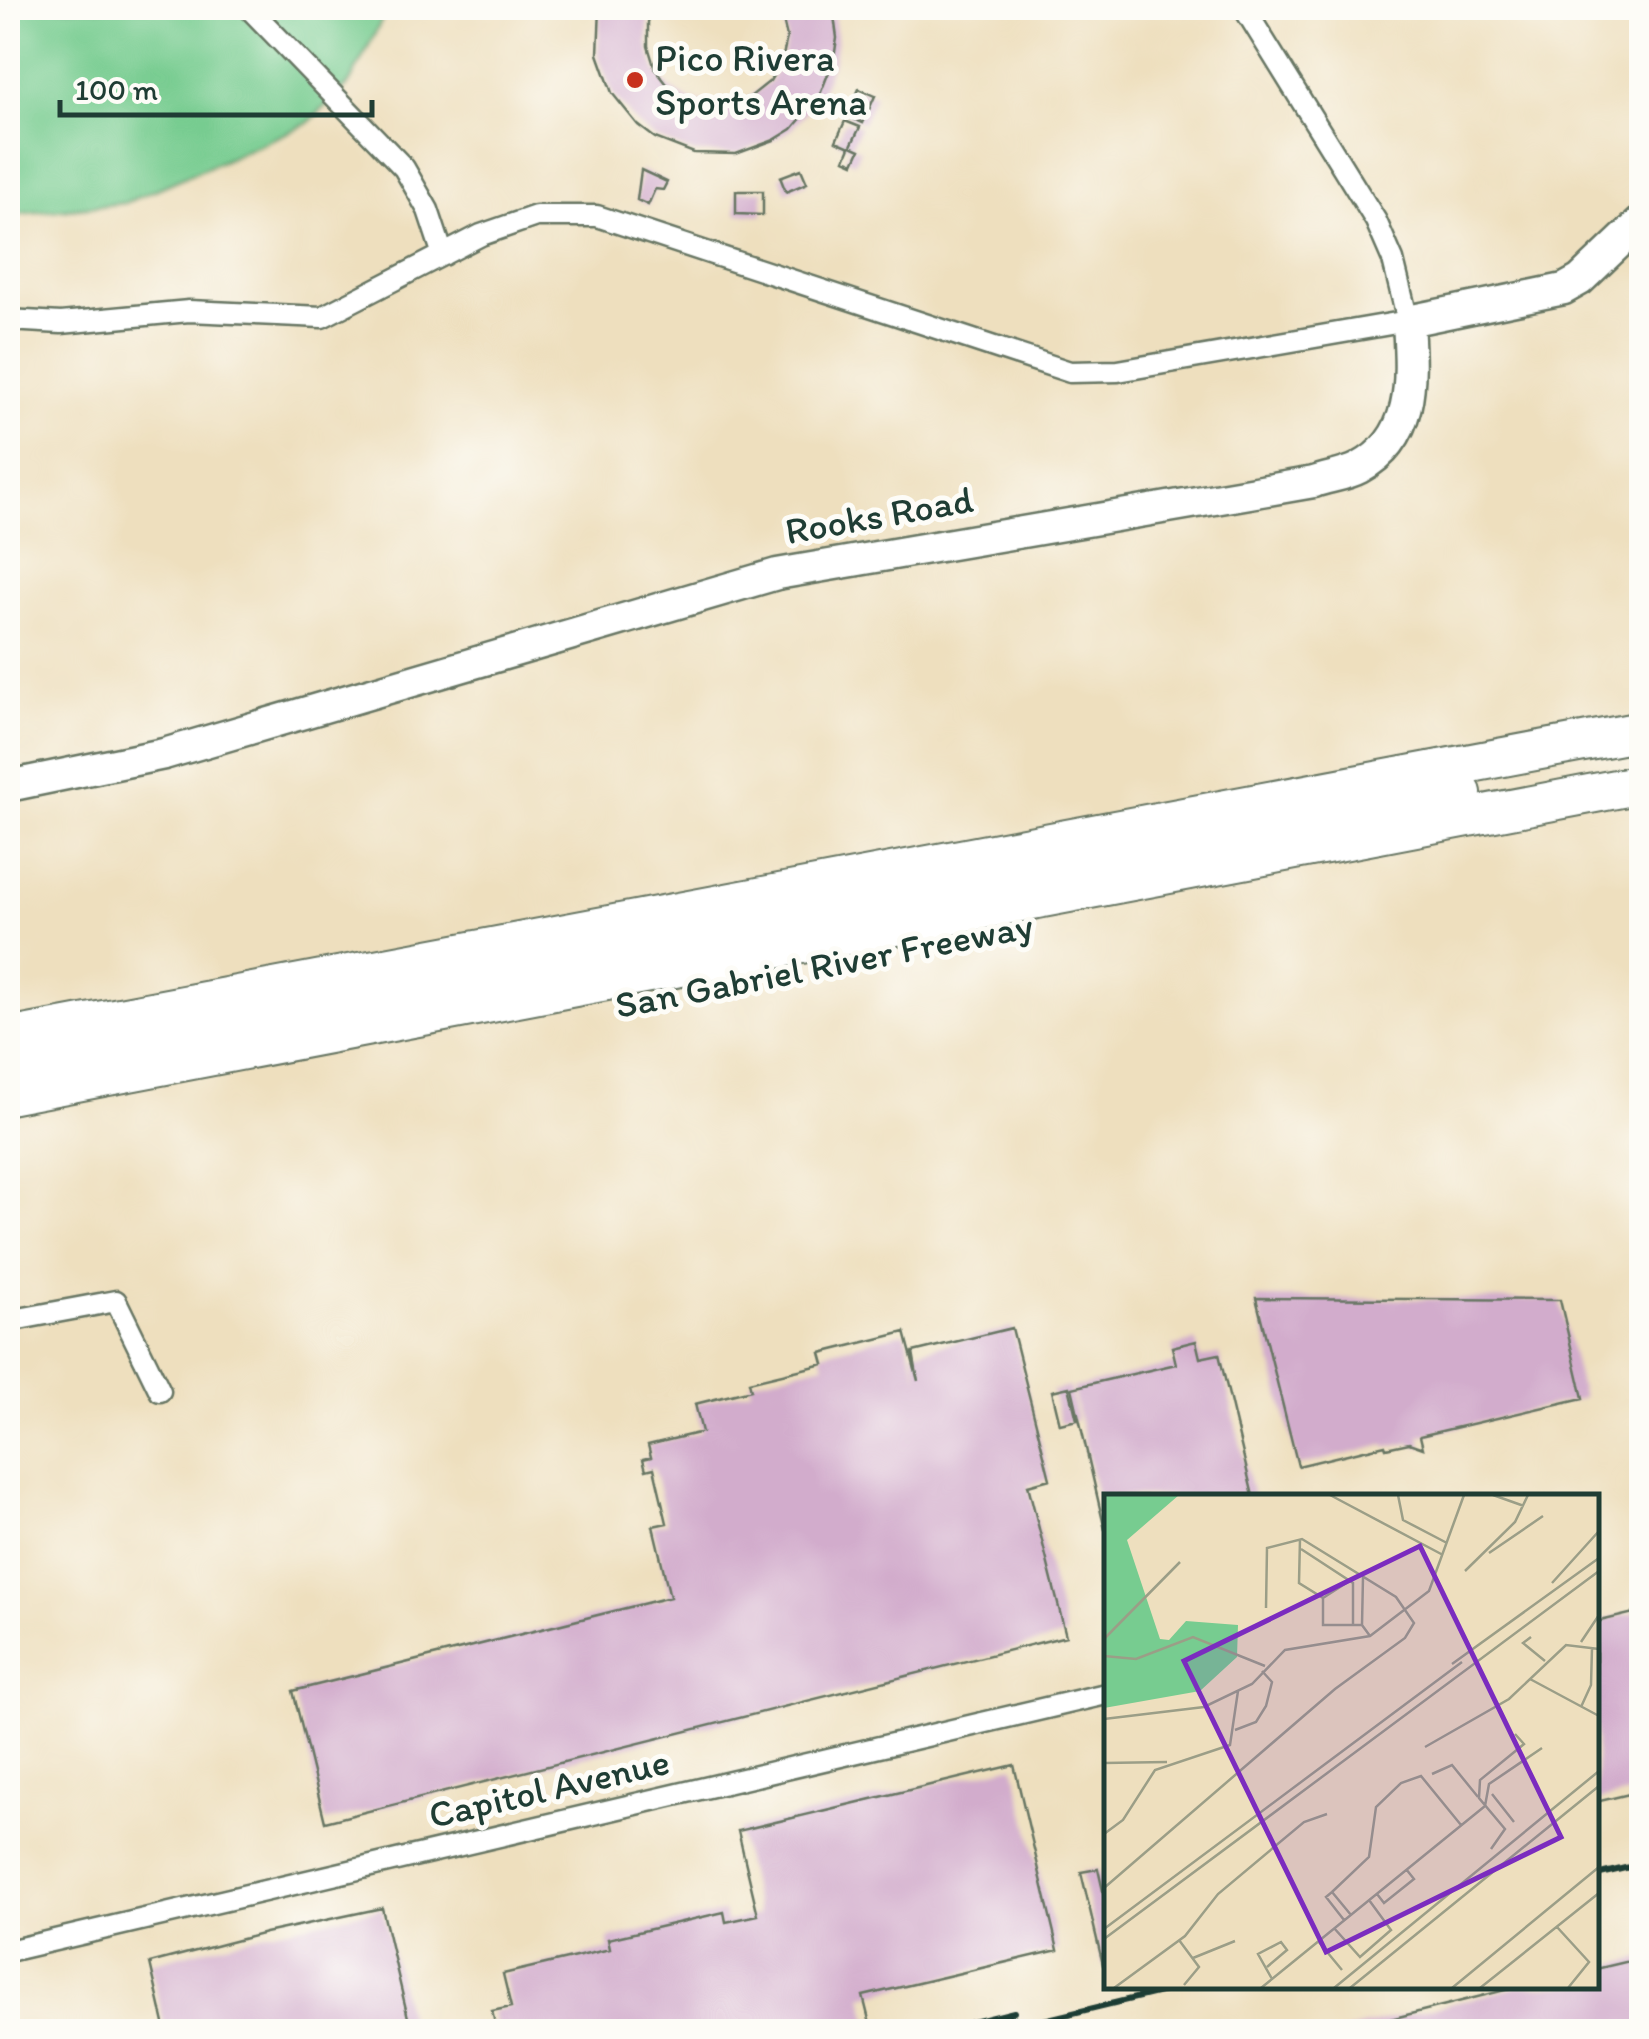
<svg xmlns="http://www.w3.org/2000/svg" width="1649" height="2039" viewBox="0 0 1649 2039" font-family="Itim,sans-serif">
  <rect width="100%" height="100%" fill="#fdfcf7"/>
  <filter id="ink" filterUnits="userSpaceOnUse"><feTurbulence type="fractalNoise" baseFrequency=".01" numOctaves="2"/><feDisplacementMap in="SourceGraphic" scale="20" xChannelSelector="R" yChannelSelector="G"/><feConvolveMatrix kernelMatrix="1 2 1 2 8 2 1 2 1" color-interpolation-filters="sRGB"/></filter>
  <filter id="wash" filterUnits="userSpaceOnUse"><feTurbulence type="fractalNoise" baseFrequency=".0048" numOctaves="4" result="noise"/><feDisplacementMap in="SourceGraphic" scale="40" xChannelSelector="R" yChannelSelector="G"/><feGaussianBlur stdDeviation="2.25" result="paint"/><feColorMatrix in="noise" values="0 0 0 0 0 0 0 0 0 0 0 0 0 0 0 0 0 1.4 0 .05"/><feComposite in="paint" operator="in"/></filter>
  <g filter="url(#wash)">
    <rect width="100%" height="100%" fill="#eedfbe"/>
    <!-- green -->
    <path fill="#77cc90" stroke="#4b8462" stroke-width="2.5" d="M8,8h380l-39,76 -42,40 -182,79 -117,12z"/>
    <g id="blocks">
      <!-- building -->
      <path fill="#d2accc" d="M600,8h53l-5,14v24l7,23 15,19 21,13 37,4 22,-8 20,-16 12,-20 5,-24 -7,-29h53l4,30 -3,21 -15,38 -27,32 -18,11 -38,14 -42,-1 -39,-15 -17,-13 -26,-32 -14,-39z
        M859,89l16,7 -12,27 -16,-7z
        M845,121l15,6 -9,19 9,4 -6,13 -9,-4 5,-12 -14,-6z
        M801,169l6,14 -21,9 -6,-15z
        M641,170l26,12 -4,8 -8,-1 -7,16 -11,-5z
        M736,191h27v24l-27,-1z
        M1256,1298l304,2 23,98 -163,38 3,12 -14,-5 -23,5 -1,-3 -87,21z
        M1012,1328l38,151 -22,6 38,151 -741,186 -32,-131 377,-94 -17,-71 14,-3 -13,-55 -8,2 -3,-11 8,-2 -3,-12 54,-13 -7,-28 56,-14 -2,-8 75,-18 -3,-11 84,-21 13,49 -5,-29z
        M1196,1341l4,17 19,-4 34,142h-147l-1,34 -33,-142 104,-24 -4,-17z
        M1069,1387l8,33 -17,4 -8,-33z
        M1642,1611v180l-46,11v-180z
        M1014,1765l44,185 -195,46 7,28 -30,8h-343l-5,-21 19,-4 -8,-33 107,-25 -2,-10 116,-27 2,10 32,-7 -20,-84z
        M1098,1869l8,35v60l-3,1 -22,-93z
        M382,1908l28,118 -22,6h-222l-16,-69 115,-30z
        M1642,1958v74h-303l182,-46h75v-17z"/>
    </g>
  </g>
  <g filter="url(#ink)">
    <use href="#blocks" fill-opacity="0" stroke="#677664" stroke-width="2.5"/>
    <g fill="none" stroke-linecap="round" stroke-linejoin="round">
      <defs>
        <path id="street" d="M249,8l155,160 24,42 15,45
          M8,320l53,3 128,-12 133,6 159,-82 55,-19h61l473,156 48,-1 290,-50 -15,-61 -17,-39 -132,-213
          M8,1321l108,-20 44,90
          M8,1951l1098,-257"/>
        <path id="secondary" d="M8,786l156,-32 613,-180 537,-92c14,-5 32,-7 45,-14 58,-31 52,-92 49,-147l156,-32 16,-9 62,-59"/>
        <path id="highway" d="M8,1038l1634,-307
          M8,1066l1454,-273
          M8,1095l1634,-311"/>
      </defs>
      <!-- street casing -->
      <use href="#street" stroke="#677664" stroke-width="25"/>
      <!-- secondary casing -->
      <use href="#secondary" stroke="#677664" stroke-width="35"/>
      <!-- highway casing -->
      <use href="#highway" stroke="#677664" stroke-width="42"/>
      <!-- street -->
      <use href="#street" stroke="#fff" stroke-width="20"/>
      <!-- secondary -->
      <use href="#secondary" stroke="#fff" stroke-width="30"/>
      <!-- highway -->
      <use href="#highway" stroke="#fff" stroke-width="38"/>
      <!-- rail -->
      <path stroke="#1f3d34" stroke-width="6" d="M1596,1875l46,-11
        M933,2032l81,-20
        M994,2032l191,-46"/>
    </g>
  </g>
  <!-- markers -->
  <circle fill="#c8321e" stroke="#fdfcf7" stroke-width="4" cx="635" cy="80" r="10"/>
  <g text-anchor="middle" dominant-baseline="central" stroke-width="10" stroke-linejoin="round" paint-order="stroke">
    <!-- poi labels -->
    <g font-size="38" fill="#1f3d34" stroke="#fdfcf7" text-anchor="start">
      <text x="655" y="58">Pico Rivera<tspan x="655" dy="44">Sports Arena</tspan></text>
    </g>
    <!-- street labels -->
    <g font-size="38" fill="#1f3d34" stroke="#fdfcf7">
      <text transform="translate(879 515) rotate(-10)">Rooks Road</text>
      <text transform="translate(824 965) rotate(-11)">San Gabriel River Freeway</text>
      <text transform="translate(549 1788) rotate(-13)">Capitol Avenue</text>
    </g>
  </g>
  <!-- overview -->
  <g transform="translate(1104 1494)">
    <rect width="495" height="495" fill="#eedfbe"/>
    <path d="M0,1h75l-52,45 33,99 9,1 17,-19 52,4 -1,32 -37,34 -96,17z" fill="#77cc90"/>
    <path fill="none" stroke="#9b9e87" stroke-width="2.5" d="M226,1l113,60M294,1l5,25 44,23M389,1l31,11M196,45l-1,44 24,15v27h39M197,55l52,34v42M385,59l54,-37M361,77l50,-49 13,-27M259,83l-1,48 8,11M448,89l47,-52M219,104l28,-18M427,143l-8,6 22,18M0,145l76,-77M477,148l18,-27M0,162l32,3 57,-22 72,29M348,170l147,-106M426,185l69,37M477,213l10,-22 1,-37M0,225l100,-12 48,-23 33,-34 85,-14 59,-45 35,-96M131,236l21,-8 10,-16 6,-24 -10,-11M321,253l84,-48 57,-54 33,4M0,269l63,-1M328,280l20,-9 26,32M388,300l22,28M0,340l19,-14 32,-50 75,-25 8,-54M387,355l14,-20 -26,-31 1,-18 44,-36 -9,-10M0,394l231,-199 70,-51 9,-15 -18,-26 -94,-58 -35,9 -1,60M228,398l37,-35 7,-50 25,-24 20,-7 40,49M273,400l7,9 30,-24 -8,-10M240,426l-18,-23 6,-5 19,23M453,433l32,35 -21,26M230,434l26,29 31,-27 -22,-30M0,435l358,-267M0,445l495,-368M75,446l20,27 -15,18M214,447l24,29M89,464l42,-17M163,473l20,-17 -6,-8 -23,12 14,25M10,494l71,-52 33,-42 86,-72 23,-8M157,494l224,-182 4,-22 53,-36M230,494l265,-217M246,494l249,-202M348,494l147,-121M376,494l119,-95"/>
    <path fill="#7b2cbf" fill-opacity="0.15" stroke="#7b2cbf" stroke-width="5" d="M316,52l141,291 -235,115 -142,-291z"/>
    <rect width="495" height="495" fill="none" stroke="#1f3d34" stroke-width="5"/>
  </g>
  <!-- margin -->
  <rect width="1649" height="2039" fill="none" stroke="#fdfcf7" stroke-width="40"/>
  <!-- scale -->
  <path d="M60 100v15h312v-15" fill="none" stroke="#1f3d34" stroke-width="5"/>
  <text x="75" y="100" font-size="30" fill="#1f3d34" stroke="#fdfcf7" stroke-width="8" paint-order="stroke">100 m</text>
</svg>
